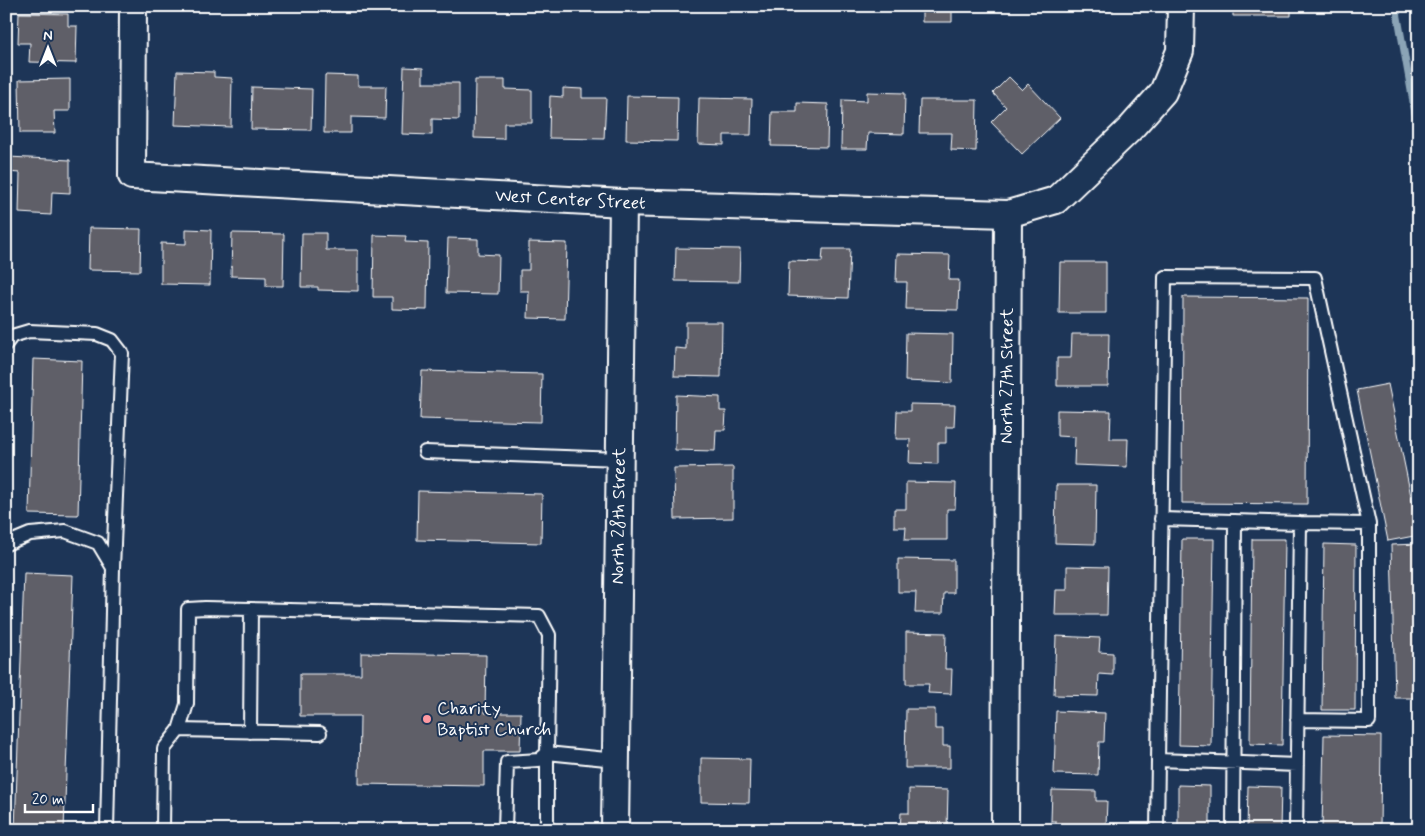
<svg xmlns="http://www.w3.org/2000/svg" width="1425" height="836" viewBox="0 0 1425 836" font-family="Mynerve,sans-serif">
  <rect width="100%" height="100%" fill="#1d3557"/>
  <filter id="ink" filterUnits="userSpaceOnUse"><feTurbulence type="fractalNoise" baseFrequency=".02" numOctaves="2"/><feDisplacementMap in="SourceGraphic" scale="10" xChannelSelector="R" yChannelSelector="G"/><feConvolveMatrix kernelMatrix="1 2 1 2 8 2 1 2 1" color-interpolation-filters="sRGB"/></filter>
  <g filter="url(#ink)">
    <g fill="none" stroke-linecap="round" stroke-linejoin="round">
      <!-- stream -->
      <path stroke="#8ba4b6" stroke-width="7" d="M1396,6l23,130"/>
    </g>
    <!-- building -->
    <path fill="#5e5e68" stroke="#fff" d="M922,6h30v16h-30z
      M1071,6h42v5l-42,-1z
      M1233,6h58v10h-58z
      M19,13l49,1v12h9l-1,37 -47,-1 1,-19h-12z
      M404,67l19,1v15h36v37l-27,-1v16l-30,-1z
      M177,71l37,1v5l18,1 -1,49 -56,-2z
      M325,75l33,1v10h28l-1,32 -34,-1v16h-27z
      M1009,77l13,13 6,-6 32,34 -38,36 -31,-32 15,-15 -13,-14z
      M70,79v32h-16l1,22h-35l-1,-53z
      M475,80h30v9l27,1v33h-28v16l-30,-1z
      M252,87l60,2 -1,41 -60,-1z
      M563,88l19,1v9h24l-2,41 -55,-1 1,-42 13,1z
      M867,92l38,1 -1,41 -36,-1 -1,16h-26l1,-49 25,1z
      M627,96l51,1 -1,44 -51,-1z
      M699,98l53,1 -1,36h-27v10l-26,-1z
      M920,100h57l-1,51 -25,-1 1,-17h-33z
      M797,103l31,1 -1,43 -56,-1 1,-34h25z
      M8,157l62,3v33l-18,-1 -1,23 -32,-2 1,-40 -13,-1z
      M89,228l52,1 -1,42 -52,-1z
      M186,229l25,1 -1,55 -49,-1v-41l25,1z
      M232,233l52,1 -1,52h-17v-9l-35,-1z
      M302,233h24v17h32v41l-40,-1v-3h-17z
      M374,235l32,1 -1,6 23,1 -1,67 -35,-1v-12h-19z
      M448,238l30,1v15l21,1 -1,39 -52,-1z
      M529,242l38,1 -2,76 -37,-1 1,-27h-9v-21h9z
      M676,248l64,1 -1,33 -64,-1z
      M823,249h27l-2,49 -60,-2 1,-35 33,1z
      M897,254l53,1 -1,25h10l-1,30 -52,-1 1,-27h-11z
      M1060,262h46v51h-47z
      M1183,297l125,1 -1,206 -125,-1z
      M686,322h36l-1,55 -47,-1 1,-28 11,1z
      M906,333l47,1 -1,49 -47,-2z
      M1072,334h37l-1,52h-51v-28h14z
      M33,359l49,2 -4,154 -49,-1z
      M422,371l120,3 -1,48 -121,-3z
      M1388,384l31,151 -31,6 -31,-151z
      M676,395l44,2v14h6l-1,19h-9l-1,21 -40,-1z
      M910,404l45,1 -1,22h-8v16h-8v21l-29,-1 1,-24h-14l1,-28h13z
      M1057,410l54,1 -1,28h18l-1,28 -53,-2 1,-28 -18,-1z
      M733,467v51l-58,1 -1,-51z
      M906,482l50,1 -1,26h-8v31h-42l1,-13h-12v-18h12z
      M1056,485h40l-1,59 -40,-1z
      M418,491l124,3 -1,49 -124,-3z
      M1182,539h32l-3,207 -32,-1z
      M1252,539h33l-3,206 -32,-1z
      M1324,544l32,1 -1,165h-33z
      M1419,544v154h-24l-4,-153z
      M898,559l56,1v33h-10l-1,20h-28l1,-21h-18z
      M1067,566l41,1 -1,48h-52l1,-25h11z
      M24,573l49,2 -9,255h-49z
      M906,632l40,1 -1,36h7l-1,25 -23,-1 1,-9h-23z
      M1056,636l44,2 -1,14 14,1v22l-14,-1 -1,22 -44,-1z
      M361,653l125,2 -1,58h36l-1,38h-36v35l-125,-2 1,-68h-60v-42h61z
      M906,709h29v20h8v17h7v22h-45z
      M1056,711l49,2 -1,29h-5l-1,33 -44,-1z
      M1324,735l57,1 -1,94h-58z
      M701,758l49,1 -1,44 -48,-1z
      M1178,785l32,1v44h-32z
      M1248,786l33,1 -1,43h-33z
      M909,789l39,1 -1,40h-47l1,-17h8z
      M1052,790l44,1v10h11l-1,25h-11v4h-39v-9h-5z"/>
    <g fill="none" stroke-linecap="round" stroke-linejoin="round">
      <defs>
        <path id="service" d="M6,344l6,-8 17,-5 68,3 15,6 10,13 -9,215
          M425,452l195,7
          M1161,519l139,4
          M6,544l24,-10 35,-3 33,12 15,25 -6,262
          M1297,720l72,1v-197
          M179,730l141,3
          M250,732l1,-122
          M1158,760l139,5
          M163,830l1,-81 15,-19 8,-26 1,-95 17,-1 334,8 10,19 -2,118 -8,7 -32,2 -2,68
          M547,830v-77l69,7
          M1157,830l8,-553 150,1 54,246 -69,-1 -4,307
          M1233,830l2,-309"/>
        <g id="minor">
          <path id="s1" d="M133,6l-1,170 491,27 385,11 48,-14 74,-71 33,-37 17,-41 1,-45"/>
          <path id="s2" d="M615,830l8,-627"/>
          <path id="s3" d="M1005,830l3,-616"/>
        </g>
      </defs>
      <!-- service casing -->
      <use href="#service" stroke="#fff" stroke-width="16"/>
      <!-- minor casing -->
      <use href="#minor" stroke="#fff" stroke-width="30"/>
      <!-- service -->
      <use href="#service" stroke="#1d3557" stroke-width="12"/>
      <!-- minor -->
      <use href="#minor" stroke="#1d3557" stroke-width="26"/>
    </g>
  </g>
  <!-- markers -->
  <circle fill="#ff9aa2" stroke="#1d3557" stroke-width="2" cx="427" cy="719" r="5"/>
  <g text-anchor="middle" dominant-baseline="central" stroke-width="4" stroke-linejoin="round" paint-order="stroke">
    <!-- street labels -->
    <g font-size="18" fill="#fff" stroke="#1d3557">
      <text stroke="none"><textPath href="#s1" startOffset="609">West Center Street</textPath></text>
      <text stroke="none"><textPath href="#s3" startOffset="454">North 27th Street</textPath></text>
      <text stroke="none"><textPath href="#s2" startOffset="314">North 28th Street</textPath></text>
    </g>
    <!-- poi labels -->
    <g font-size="18" fill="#fff" stroke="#1d3557" text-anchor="start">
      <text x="437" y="709">Charity<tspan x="437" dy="21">Baptist Church</tspan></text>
    </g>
  </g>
  <!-- margin -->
  <rect width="1425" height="836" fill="none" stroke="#1d3557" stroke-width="25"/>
  <rect x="12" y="12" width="1400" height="811" fill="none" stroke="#fff" stroke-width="2" filter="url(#ink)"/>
  <!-- north arrow -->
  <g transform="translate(48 48)" stroke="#1d3557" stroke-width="4" paint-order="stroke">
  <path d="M0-4L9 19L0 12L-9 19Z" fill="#ffffff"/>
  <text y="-8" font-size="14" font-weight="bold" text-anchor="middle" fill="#ffffff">N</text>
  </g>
  <!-- scale -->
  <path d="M25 804v8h68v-8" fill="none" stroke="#ffffff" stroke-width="2.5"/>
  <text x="32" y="804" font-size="15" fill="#ffffff" stroke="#1d3557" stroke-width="4" paint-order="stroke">20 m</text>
</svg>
